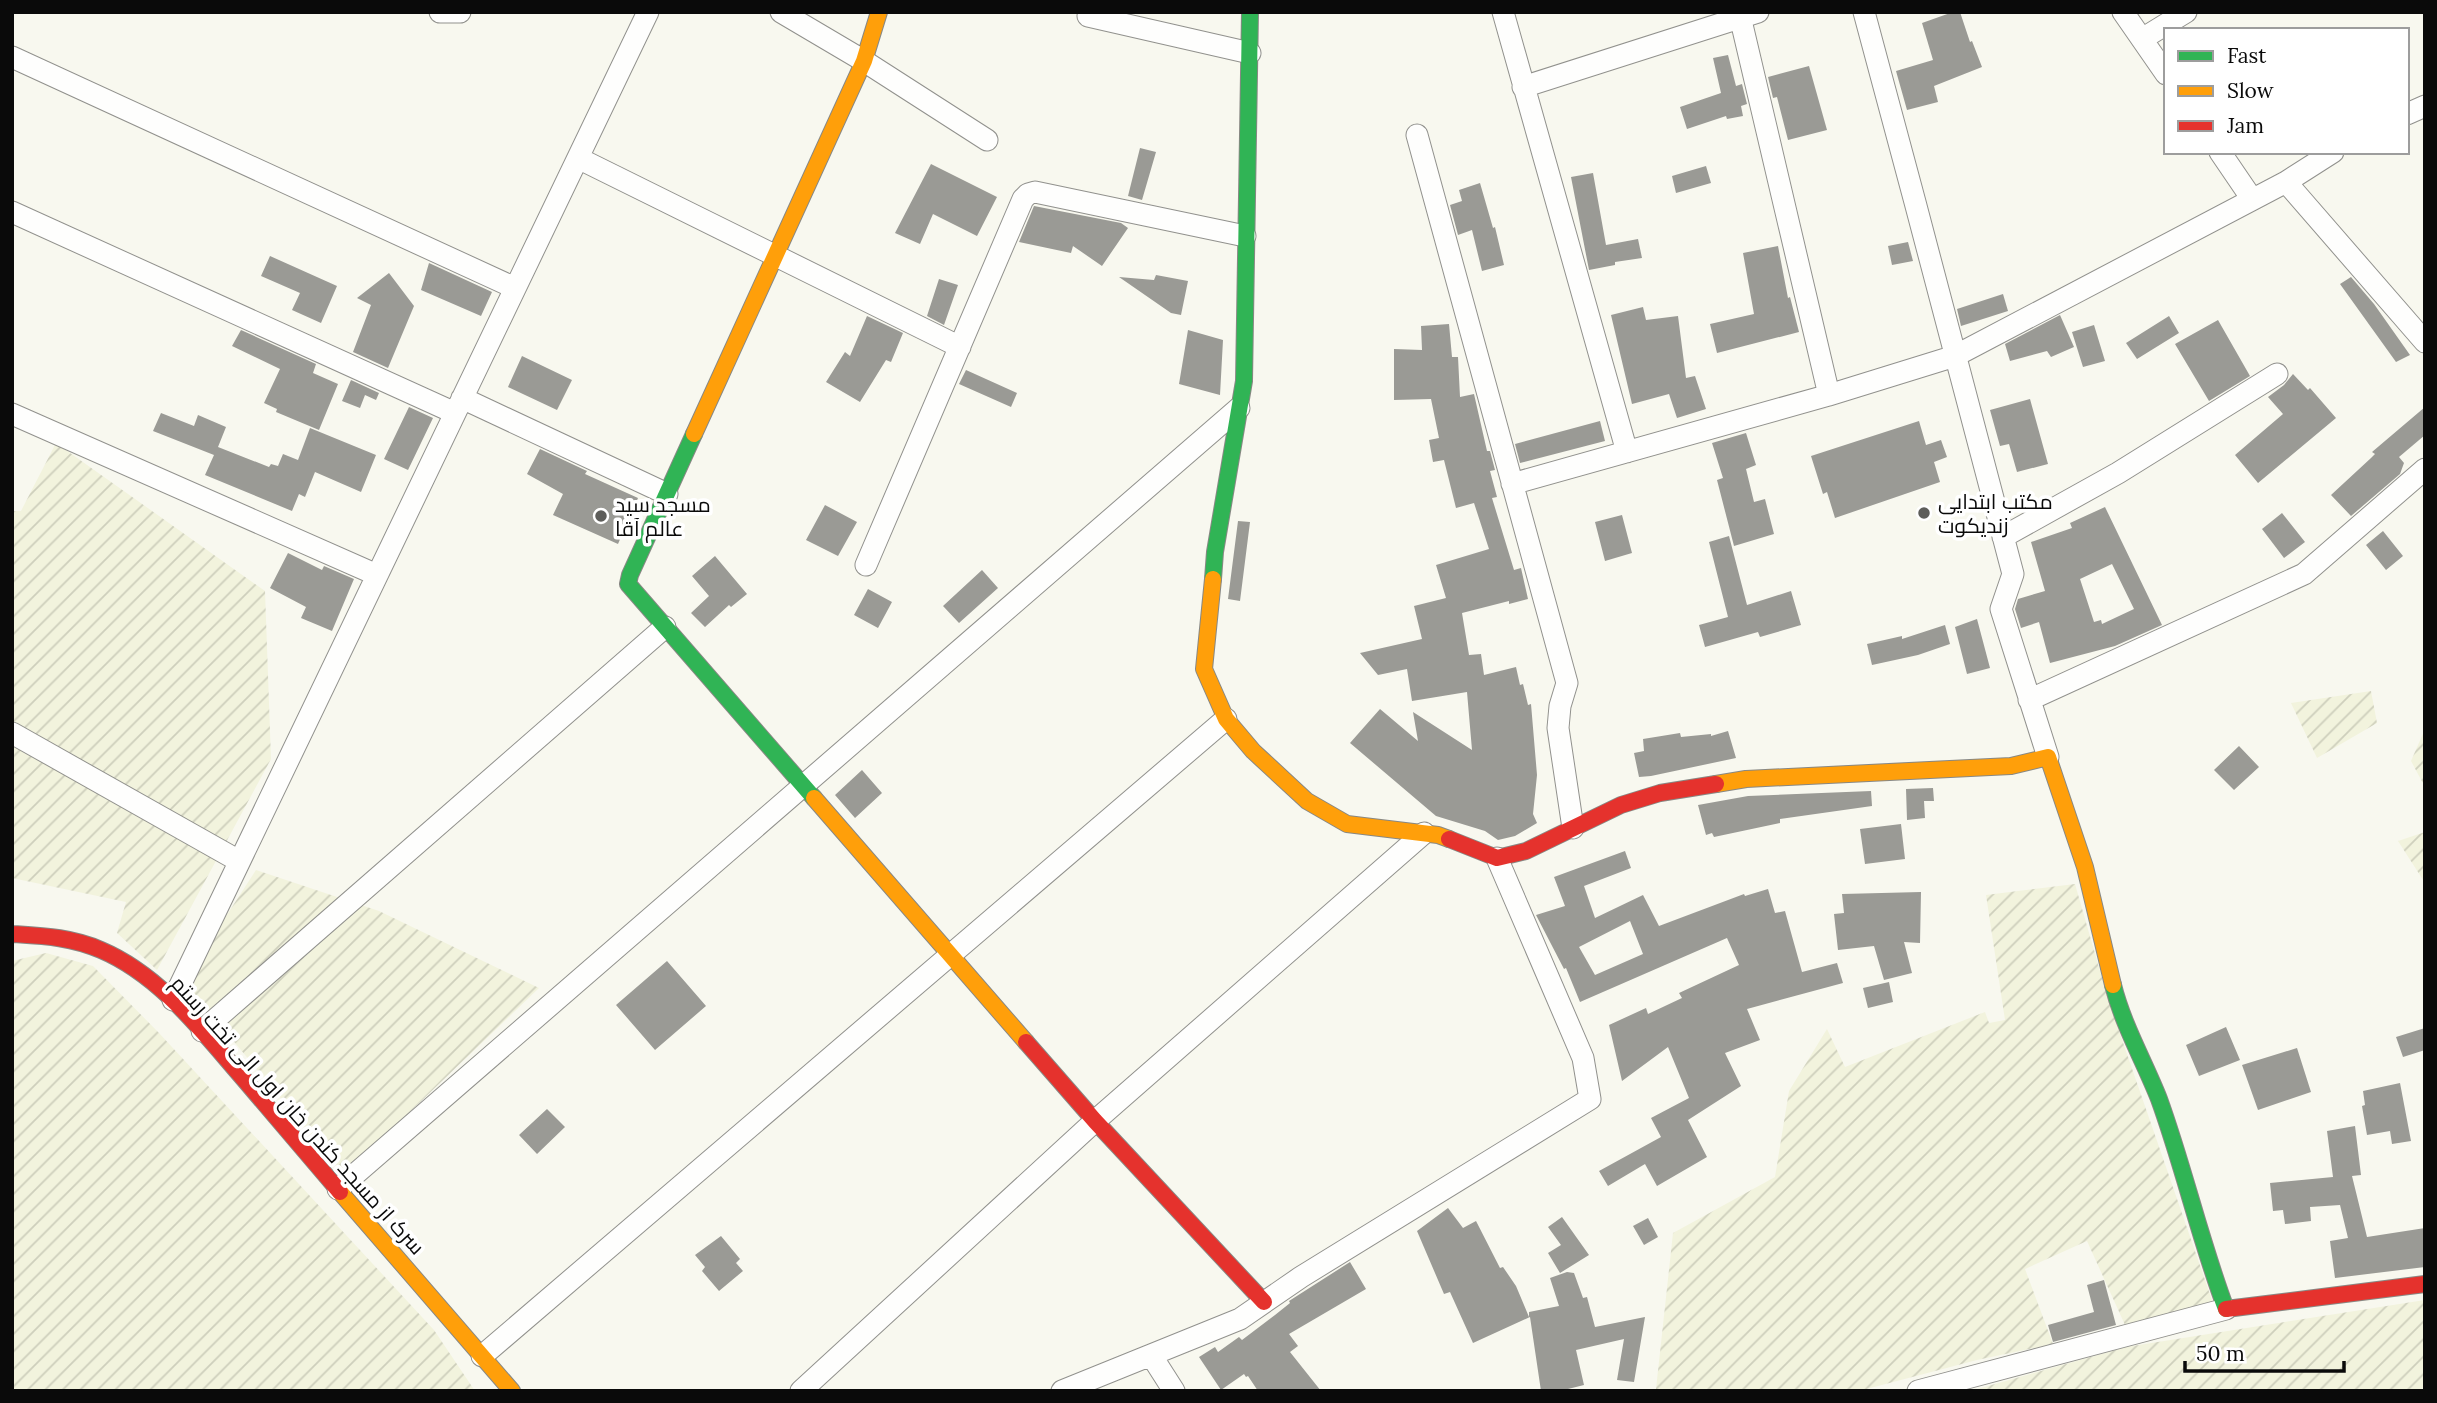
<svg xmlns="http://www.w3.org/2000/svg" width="2437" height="1403" viewBox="0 0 2437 1403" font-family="Lora,Cairo,serif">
  <defs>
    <pattern id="farmland-furrows" width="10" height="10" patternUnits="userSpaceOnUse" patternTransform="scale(1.75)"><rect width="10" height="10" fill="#f2f3dd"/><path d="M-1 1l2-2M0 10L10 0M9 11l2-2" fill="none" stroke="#cecfbc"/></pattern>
  </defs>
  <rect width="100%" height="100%" fill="#f8f8ef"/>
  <!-- farmland -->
  <path fill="url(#farmland-furrows)" d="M56,443l209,148 6,168 -114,211 -40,-37 9,-31 -114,-24v-367h9z
    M2371,691l6,32 -60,35 -26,-55z
    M2425,729v58l-14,-26z
    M2425,832v51l-27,-42z
    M256,870l123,41 160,77 -195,187 -160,-194z
    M2075,884l33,115 106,307 -89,19 -38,-84 -62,28 28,75 -76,16 -118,31 -203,-2 17,-156 102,-56 14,-86 38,-62 18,38 140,-55 4,11 16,-3 -19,-125z
    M46,953l47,13 66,67 275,297 41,61h-463v-430z
    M2425,1300v91h-455l156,-44z"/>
  <!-- building -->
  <path fill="#9a9a95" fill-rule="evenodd" d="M1953,12h7l10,30 2,-1 10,26 -48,19 4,16 -31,8 -11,-39 37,-11 -11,-37z
    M1728,55l8,31 6,-2 5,20 -6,2 2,10 -16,3 -1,-3 -39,13 -7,-22 41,-14 -8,-35z
    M1809,66l18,64 -39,10 -11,-43 -4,1 -5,-21z
    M1140,148l16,4 -14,48 -14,-4z
    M931,164l66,33 -20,39 -44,-22 -13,30 -25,-11z
    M1706,166l5,17 -35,10 -4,-17z
    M1593,173l13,72 32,-6 4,19 -27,4v3l-26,5 -18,-93z
    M1480,183l13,45 2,-1 9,38 -22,6 -10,-41 -14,5 -8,-30 12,-4 -3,-11z
    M1034,206l87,17 7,5 -26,38 -29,-20 -2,7 -52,-11z
    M1908,242l5,19 -21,4 -4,-19z
    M1778,246l10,52 2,-1 9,35 -82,21 -7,-29 44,-10 -11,-61z
    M270,256l67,30 -16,37 -29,-13 8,-17 -39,-17z
    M429,263l63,29 -11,24 -60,-26z
    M389,273l25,33 -26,62 -35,-16 18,-47 -14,-7z
    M1156,275l32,6 -7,34 -10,-2 -52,-36 35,3z
    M2351,277l23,27 36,51 -14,7 -56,-78z
    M939,279l19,6 -14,40 -17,-9z
    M2003,294l5,17 -47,15 -4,-17z
    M1643,307l3,13 32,-4 8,62 9,-2 11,33 -29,9 -8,-24 -37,10 -21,-89z
    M2060,315l14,32 -23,10 -4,-6 -37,10 -5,-17z
    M867,316l36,17 -12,29 -5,-2 -26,42 -34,-20 19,-30 5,4z
    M2169,316l10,17 -42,26 -11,-16z
    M2218,320l32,56 -41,25 -34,-57z
    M1449,324l3,33h6l2,40 14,-3 13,57h3l5,19 -5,1 7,26 -5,1 22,72 7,-2 7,31 -19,5v-3l-47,12 7,42 12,-1 3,21 32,-8 4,18 3,-1 5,21 3,-1 6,71 -4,39 4,9 -22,13 -17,4 -13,-9 -49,-15 -86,-73 30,-34 38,32 -5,-29 59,38 -5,-58 -55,9 -5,-32 -29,6 -18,-22 62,-14 -8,-33 32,-8 -10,-33 53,-16 -15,-46 -18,5 -12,-48 -11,2 -4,-22 10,-2 -8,-39 -37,1v-51l28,1 -1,-24z
    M2094,325l11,36 -22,6 -11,-35z
    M241,330l75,34 -3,9 25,11 -19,46 -43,-18 1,-3 -13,-6 16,-34 -48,-23z
    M1188,330l35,10 -3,55 -41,-11z
    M522,356l50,24 -15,30 -49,-23z
    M966,370l51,23 -6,14 -52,-23z
    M2293,374l15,16 2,-2 26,30 -78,65 -23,-28 48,-41 -15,-17 16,-12z
    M351,380l28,13 -3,7 -11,-5 -5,13 -18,-7z
    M2030,399l18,65 -31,8 -8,-28 -9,2 -10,-36z
    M409,407l24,11 -25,52 -24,-11z
    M2425,407v28l-26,22 5,6 -4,11 -49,42 -20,-21 40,-37 4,-4 -3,-2z
    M161,413l33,13 4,-11 28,12 -8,20 51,20 2,-3 7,2 5,-12 15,6 12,-32 66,27 -15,37 -46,-20 -10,25 -6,-3 -7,17 -87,-36 9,-20 -61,-24z
    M1600,421l5,20 -85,22 -5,-19z
    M1919,421l7,24 15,-5 6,17 -13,5 6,20 -105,36 -8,-26 -4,2 -12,-38z
    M1746,433l10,32 -10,4 8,33 11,-3 9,35 -40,12 -17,-66 6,-2 -11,-35z
    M540,449l47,22 -2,3 53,24 -20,46 -65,-29 10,-21 -36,-20z
    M825,505l32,17 -19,34 -32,-16z
    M2105,507l57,118 -47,21 -65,17 -11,-41 -18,6 -6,-19 3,-10 27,-8 -14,-49 41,-14 -2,-5zM2112,564l22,45 -32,15 -1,-4 -7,2 -14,-43z
    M2282,513l23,29 -21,16 -22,-29z
    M1622,515l10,38 -27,8 -10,-39z
    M1238,521l12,1 -10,79 -12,-2z
    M2383,531l20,25 -17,14 -20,-25z
    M1729,536l18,69 44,-14 10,34 -41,12 -2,-5 -53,15 -6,-22 29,-8 -19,-75z
    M288,553l34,17 2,-4 30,13 -22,52 -31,-13 5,-11 -36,-19z
    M715,556l32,38 -16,13 -2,-2 -24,22 -14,-14 18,-17 -17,-20z
    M982,570l16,18 -39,35 -16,-17z
    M868,589l24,13 -14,26 -24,-13z
    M1977,619l13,49 -23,6 -12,-47z
    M1945,625l5,19 -32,11 -46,10 -5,-21 35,-8v3z
    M1728,731l8,27 -85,18 -12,1 -5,-24 10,-2 -1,-12 37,-6 1,4 30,-3v2z
    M2239,746l20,21 -25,23 -20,-20z
    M862,770l20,23 -27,25 -20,-23z
    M1933,788l1,13h-10l1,17 -18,2 -1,-31z
    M1871,791l1,15 -92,13v4l-66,14 -2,-4 -6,2 -8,-30 50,-9z
    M1901,824l4,35 -40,5 -5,-35z
    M1625,851l6,17 -47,18 11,32 48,-23 16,31 85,-32 1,2 23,-7 7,24 10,-2 17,61 35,-9 6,20 -96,26 13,31 -35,13 16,33 -53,34 19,37 -50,29 -12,-22 -37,22 -9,-15 62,-34 -10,-19 38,-20 -21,-51 -46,34 -13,-56 37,-17 2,6 34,-16 -3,-5 60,-28 -12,-27 -147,64 -14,-34 -2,1 -28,-54 29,-9 -11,-29zM1630,921l13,33 -48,21 -16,-28z
    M1921,892l-1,51 -16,-1 8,31 -28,7 -10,-34 -36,4 -4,-36 10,-1 -2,-19z
    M667,961l39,45 -51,44 -39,-45z
    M1889,982l4,20 -25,6 -5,-20z
    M2226,1027l14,33 -41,16 -13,-31z
    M2425,1028v22l-22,7 -7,-20z
    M2297,1048l14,44 -53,18 -16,-45z
    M2400,1083l11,58 -19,3 -2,-13 -23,4 -5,-29 3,-1 -2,-14z
    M547,1109l18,18 -28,27 -18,-19z
    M2355,1126l6,49 -9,1 15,61 58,-9v39l-90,11 -5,-37 18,-3 -8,-33 -30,2 1,14 -26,3 -2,-14 -10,1 -3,-28 63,-6 -6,-46z
    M1448,1208l15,20 13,-7 24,47 3,-1 13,19 13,31v-5l30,-6 -9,-28 17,-6 7,1 9,25 4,-1 8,30 50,-10 -11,65 -17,-2 7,-41 -48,11 8,35 -24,6h-19l-11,-74 -57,26 -23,-51 -6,2 -27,-63z
    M1562,1217l27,38 -29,18 -12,-20 13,-8 -13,-18z
    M1648,1218l10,19 -14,8 -11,-19z
    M721,1236l19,23 -4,4 7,8 -24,20 -17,-20 3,-4 -10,-12z
    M1350,1262l16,27 -77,45 9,12 -8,6 31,39h-63l-10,-15 -2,1 -2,-3 -23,16 -22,-33 16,-10 3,5 21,-15 3,3 33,-25 15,-12 -1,-2z
    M2104,1280l12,45 -63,17 -5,-17 46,-13 -7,-27z"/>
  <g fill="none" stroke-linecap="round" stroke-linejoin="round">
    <defs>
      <path id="street" d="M440,12h20
        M781,12l83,49 123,79
        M1503,12l124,440
        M1739,12l90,383
        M1864,12c51,187 99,374 149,562l-12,35 47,148
        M2123,12l43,62
        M1088,16l162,37
        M2142,39l44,-27
        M12,57l503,231
        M1523,87l235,-75
        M2407,114l18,-8
        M1417,135l150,548 -7,23 -2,22 15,100
        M2220,152l32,47
        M578,158l382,189
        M2286,182l139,160
        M12,212l443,201
        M462,398l205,96
        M12,414l365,161
        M1512,484l317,-89 126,-39 331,-174 47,-30
        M2003,537l115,-64 159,-99
        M866,565l157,-366 5,-5 7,-2 210,44
        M2029,700l275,-126 121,-105
        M12,733l227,128
        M173,1000l475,-988
        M202,1031l463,-404
        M338,1189l901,-781
        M1151,1355l23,36
        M482,1356l744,-637
        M801,1391l294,-270 329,-288
        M1062,1391l178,-72 61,-42 289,-178 -7,-41 -86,-200
        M1918,1391l308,-82"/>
      <path id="fast" d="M694,434l-64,141 -2,9 186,214
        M1213,579l2,-27 29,-171 6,-369
        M2113,985c10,40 31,76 46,114 25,69 41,141 67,210"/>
      <path id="slow" d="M694,434l170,-373 15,-49
        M1213,579l-9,90 22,50 27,32 54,50 40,23 91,11 11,4
        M1716,784l30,-5 265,-13 37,-9 37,110 28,118
        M814,798l212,244
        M340,1192l172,199"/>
      <path id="jam" d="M1449,839l48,19 29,-7 95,-46 39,-12 56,-9
        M12,934c32,2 59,3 89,16 59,25 101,81 142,128 32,38 65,76 97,114
        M1026,1042l69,79 169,181
        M2226,1309l199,-25"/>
    </defs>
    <!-- street casing -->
    <use href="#street" stroke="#91918d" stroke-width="23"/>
    <!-- fast casing -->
    <use href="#fast" stroke="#888884" stroke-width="18"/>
    <!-- slow casing -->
    <use href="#slow" stroke="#888884" stroke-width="18"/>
    <!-- jam casing -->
    <use href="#jam" stroke="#888884" stroke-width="18"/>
    <!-- street -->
    <use href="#street" stroke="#fefefd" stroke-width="21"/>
    <!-- fast -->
    <use href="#fast" stroke="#30b455" stroke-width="16"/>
    <!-- slow -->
    <use href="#slow" stroke="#ff9f0a" stroke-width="16"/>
    <!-- jam -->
    <use href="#jam" stroke="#e5322d" stroke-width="16"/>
  </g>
  <!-- markers -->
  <g fill="#5d5d5a" stroke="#fff" stroke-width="2.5">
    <circle cx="1924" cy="513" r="7"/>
    <circle cx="601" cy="516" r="7"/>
  </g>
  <g text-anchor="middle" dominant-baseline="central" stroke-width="7" stroke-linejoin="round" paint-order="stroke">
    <!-- poi labels -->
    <g font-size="21" fill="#0a0a0a" stroke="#fff" text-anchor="start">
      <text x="1938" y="501">مکتب ابتدایی<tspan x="1938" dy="24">زندیکوت</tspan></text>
      <text x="615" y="504">مسجد سید<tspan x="615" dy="24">عالم آقا</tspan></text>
    </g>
    <!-- street labels -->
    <g font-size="21" fill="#0a0a0a" stroke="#fff">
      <text transform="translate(298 1115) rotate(48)">سرک از مسجد کندن خان اول الی تخت رستم</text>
    </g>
  </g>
  <!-- border -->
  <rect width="2437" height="1403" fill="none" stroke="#0a0a0a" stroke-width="28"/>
  <!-- legend -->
  <rect x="2164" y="28" width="245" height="126" fill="#ffffff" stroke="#9d9d9d" stroke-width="2"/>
  <rect x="2178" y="51" width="35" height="10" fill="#30b455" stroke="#9d9d9d" stroke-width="2"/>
  <text x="2227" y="63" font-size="21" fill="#0a0a0a">Fast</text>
  <rect x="2178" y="86" width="35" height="10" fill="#ff9f0a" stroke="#9d9d9d" stroke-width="2"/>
  <text x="2227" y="98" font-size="21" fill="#0a0a0a">Slow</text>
  <rect x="2178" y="121" width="35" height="10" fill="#e5322d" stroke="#9d9d9d" stroke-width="2"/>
  <text x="2227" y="133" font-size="21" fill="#0a0a0a">Jam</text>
  <!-- scale -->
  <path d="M2185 1361v10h159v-10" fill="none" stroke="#0a0a0a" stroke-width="3.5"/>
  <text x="2196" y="1361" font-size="21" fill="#0a0a0a" stroke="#ffffff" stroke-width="5" paint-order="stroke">50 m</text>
</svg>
